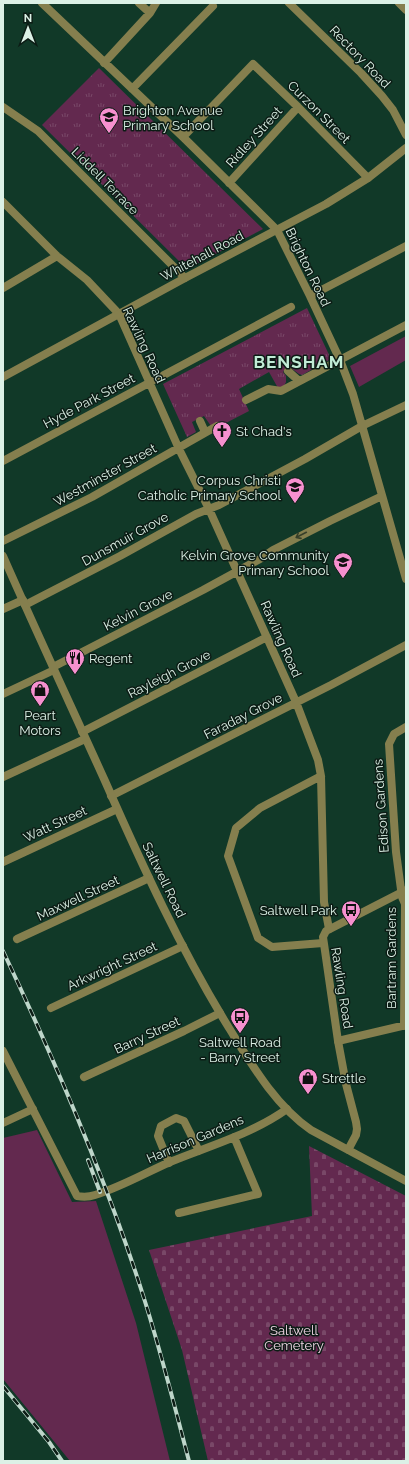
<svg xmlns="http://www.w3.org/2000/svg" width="409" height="1464" viewBox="0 0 409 1464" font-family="Raleway,sans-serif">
  <defs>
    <pattern id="cemetery-stones" width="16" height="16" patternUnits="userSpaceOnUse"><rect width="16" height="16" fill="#63294f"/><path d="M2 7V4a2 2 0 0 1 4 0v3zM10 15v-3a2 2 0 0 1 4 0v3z" fill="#794868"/></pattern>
    <pattern id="park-tufts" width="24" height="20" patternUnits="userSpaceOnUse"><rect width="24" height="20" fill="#63294f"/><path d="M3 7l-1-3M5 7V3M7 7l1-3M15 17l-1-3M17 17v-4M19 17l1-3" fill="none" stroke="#794868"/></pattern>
  </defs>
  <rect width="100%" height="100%" fill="#113928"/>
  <!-- grass -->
  <path fill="#63294f" d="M406,336v24l-47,27 -9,-21z
    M37,1130l35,72 24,-1 40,122 34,138h-100l-67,-82v-241z"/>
  <!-- cemetery -->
  <path fill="url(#cemetery-stones)" d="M309,1146l97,50v265h-198l-26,-111 -33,-100 163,-34z"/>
  <!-- park -->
  <path fill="url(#park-tufts)" d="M99,68l164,161 -76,40 -145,-144z
    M307,308l24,51 -29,16 -3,-1 -11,-8 -5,6 3,4v6l-2,4 -6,2 -9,-16 -30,17 10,22 -27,14 -2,-3 -9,4 -7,-10 -12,6 4,10 -9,5 -24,-53z"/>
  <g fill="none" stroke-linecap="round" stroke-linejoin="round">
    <!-- minor -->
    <path stroke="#857f4e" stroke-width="8" d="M42,3l141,134 94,93 33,66 30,64 13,34 53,185
      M139,3l11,10
      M399,3l7,7
      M104,63l46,-50 6,-10
      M132,89l81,-83
      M3,107l35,24 147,147
      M183,137l70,-73 45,43 70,71
      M229,183l69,-76
      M3,202l54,54 30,24 32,34 60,135 30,60 87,193 22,58 3,16 3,126 5,27
      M3,288l54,-32
      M310,296l96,-50
      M288,371l11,10
      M246,400l22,-11 13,2 125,-66
      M200,421l5,11
      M3,461l288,-154
      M3,541l89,-44 125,-71
      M25,605l95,-49 76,-42 23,-9 86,-46 57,-33 44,-21
      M3,609l20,-9
      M53,667l150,-77 57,-31 13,-9 57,-29 52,-25
      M3,694l51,-24
      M82,732l185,-95
      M321,776l-61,32 -24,20 -8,28 30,82 14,9 51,-4
      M3,777l82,-38
      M111,796l220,-111 75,-40
      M3,862l114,-53
      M17,939l132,-61
      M51,1008l132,-62
      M404,1026l1,-122 -3,-7 -6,-45 -7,-108 5,-10 12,-7
      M338,1041l68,-16
      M3,1051l74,145c6,1 12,1 18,-1 26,-8 50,-22 75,-33 39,-16 82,-28 117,-53
      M84,1077l100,-46 36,-18
      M3,1123l30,-14
      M169,1163l-11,-27 3,-10 15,-8 8,3 15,30
      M179,1213l79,-19 -24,-57"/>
    <!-- tertiary -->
    <path stroke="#857f4e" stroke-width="8" d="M289,3l72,70 21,23 11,14 13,25
      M3,377l182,-99 141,-74 42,-26 38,-30
      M3,556c33,75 68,150 102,225 37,84 76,169 124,247 23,37 46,77 82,102l95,51
      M348,1150l8,-15 1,-6 -1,-7 -10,-38 -8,-43 -15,-104 3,-6 80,-41"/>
    <defs>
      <path id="rail" d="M3,951c52,110 102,225 139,341 18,56 32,112 47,169
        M88,1160l12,32
        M3,1386l46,56 13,19"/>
    </defs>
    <!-- rail casing -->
    <use href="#rail" stroke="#bed6ca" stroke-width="4"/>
    <!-- rail -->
    <use href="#rail" stroke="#0c1c15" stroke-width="2.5" stroke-dasharray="8" stroke-linecap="butt"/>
  </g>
  <!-- one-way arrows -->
  <defs><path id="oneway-shaft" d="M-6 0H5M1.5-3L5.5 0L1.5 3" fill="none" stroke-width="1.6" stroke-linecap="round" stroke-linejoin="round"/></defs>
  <use stroke="#363f29" href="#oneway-shaft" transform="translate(301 535) rotate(153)"/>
  <!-- icons -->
  <defs>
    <symbol id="school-pin" viewBox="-11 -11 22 30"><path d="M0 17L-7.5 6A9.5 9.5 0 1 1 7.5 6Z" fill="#f690cf" stroke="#0c1c15"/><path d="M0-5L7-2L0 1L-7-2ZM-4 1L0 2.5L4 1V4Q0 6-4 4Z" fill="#111"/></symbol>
    <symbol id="church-pin" viewBox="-11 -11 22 30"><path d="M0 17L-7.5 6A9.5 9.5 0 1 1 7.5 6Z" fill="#f690cf" stroke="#0c1c15"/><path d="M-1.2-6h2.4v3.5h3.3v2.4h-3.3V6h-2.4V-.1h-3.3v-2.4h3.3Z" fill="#111"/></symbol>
    <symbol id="restaurant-pin" viewBox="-11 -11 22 30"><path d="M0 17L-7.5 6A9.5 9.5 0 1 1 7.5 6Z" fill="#f690cf" stroke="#0c1c15"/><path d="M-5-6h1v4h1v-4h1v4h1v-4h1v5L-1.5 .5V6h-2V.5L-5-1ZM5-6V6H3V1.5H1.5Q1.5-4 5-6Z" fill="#111"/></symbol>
    <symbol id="shop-pin" viewBox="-11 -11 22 30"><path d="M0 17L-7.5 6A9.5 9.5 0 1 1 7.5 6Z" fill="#f690cf" stroke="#0c1c15"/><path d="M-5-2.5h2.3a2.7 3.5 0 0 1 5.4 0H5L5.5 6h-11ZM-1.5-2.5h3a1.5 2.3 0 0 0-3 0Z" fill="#111"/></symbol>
    <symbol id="bus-pin" viewBox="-11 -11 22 30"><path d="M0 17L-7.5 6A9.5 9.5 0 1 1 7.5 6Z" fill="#f690cf" stroke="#0c1c15"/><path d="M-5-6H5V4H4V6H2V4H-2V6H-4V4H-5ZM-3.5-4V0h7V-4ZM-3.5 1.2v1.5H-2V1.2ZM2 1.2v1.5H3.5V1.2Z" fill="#111"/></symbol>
  </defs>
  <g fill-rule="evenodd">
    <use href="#school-pin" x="98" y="106" width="22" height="30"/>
    <use href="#church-pin" x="211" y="420" width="22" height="30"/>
    <use href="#school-pin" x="284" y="476" width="22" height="30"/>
    <use href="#school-pin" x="332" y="551" width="22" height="30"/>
    <use href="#restaurant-pin" x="64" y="647" width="22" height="30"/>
    <use href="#shop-pin" x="29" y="679" width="22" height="30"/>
    <use href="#bus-pin" x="340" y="899" width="22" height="30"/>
    <use href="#bus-pin" x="229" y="1006" width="22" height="30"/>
    <use href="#shop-pin" x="297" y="1067" width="22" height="30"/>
  </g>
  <g text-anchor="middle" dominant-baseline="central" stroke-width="3" stroke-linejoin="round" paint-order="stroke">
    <!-- street labels -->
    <g font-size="13" fill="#dcf1e6" stroke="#0c1c15">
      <text transform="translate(360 57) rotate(46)">Rectory Road</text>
      <text transform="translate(319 112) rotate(45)">Curzon Street</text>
      <text transform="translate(254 137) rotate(-48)">Ridley Street</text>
      <text transform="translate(105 181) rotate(45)">Liddell Terrace</text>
      <text transform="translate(202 256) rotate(-28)">Whitehall Road</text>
      <text transform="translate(308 267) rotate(64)">Brighton Road</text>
      <text transform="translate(144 345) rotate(65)">Rawling Road</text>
      <text transform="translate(89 401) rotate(-28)">Hyde Park Street</text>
      <text transform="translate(105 475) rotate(-29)">Westminster Street</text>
      <text transform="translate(125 539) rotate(-29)">Dunsmuir Grove</text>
      <text transform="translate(138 610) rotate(-27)">Kelvin Grove</text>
      <text transform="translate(281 639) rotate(66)">Rawling Road</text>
      <text transform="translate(169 674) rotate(-27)">Rayleigh Grove</text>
      <text transform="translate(243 716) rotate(-27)">Faraday Grove</text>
      <text transform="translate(381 806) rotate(-94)">Edison Gardens</text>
      <text transform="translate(55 824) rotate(-25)">Watt Street</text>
      <text transform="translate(164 880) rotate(64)">Saltwell Road</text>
      <text transform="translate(78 898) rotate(-25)">Maxwell Street</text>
      <text transform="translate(391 958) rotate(-90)">Bartram Gardens</text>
      <text transform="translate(112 966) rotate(-25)">Arkwright Street</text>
      <text transform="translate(342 988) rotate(81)">Rawling Road</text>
      <text transform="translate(147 1035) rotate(-25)">Barry Street</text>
      <text transform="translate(195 1139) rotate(-23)">Harrison Gardens</text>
    </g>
    <!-- poi labels -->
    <g font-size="13" fill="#dcf1e6" stroke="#0c1c15" text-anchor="start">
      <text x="123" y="110">Brighton Avenue<tspan x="123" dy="15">Primary School</tspan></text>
      <text x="236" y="431">St Chad's</text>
      <text x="281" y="480" text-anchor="end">Corpus Christi<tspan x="281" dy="15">Catholic Primary School</tspan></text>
      <text x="329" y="555" text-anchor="end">Kelvin Grove Community<tspan x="329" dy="15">Primary School</tspan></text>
      <text x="89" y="658">Regent</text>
      <text x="40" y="715" text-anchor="middle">Peart<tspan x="40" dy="15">Motors</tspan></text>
      <text x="337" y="910" text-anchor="end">Saltwell Park</text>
      <text x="240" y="1042" text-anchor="middle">Saltwell Road<tspan x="240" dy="15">- Barry Street</tspan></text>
      <text x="322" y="1078">Strettle</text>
    </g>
    <!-- park labels -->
    <g font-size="13" fill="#f1d5e5" stroke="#0c1c15">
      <text x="294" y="1330">Saltwell<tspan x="294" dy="15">Cemetery</tspan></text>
    </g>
    <!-- district labels -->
    <g font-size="17" font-weight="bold" letter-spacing="1" fill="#c1ecd6" stroke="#0c1c15">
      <text x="299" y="362">BENSHAM</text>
    </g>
  </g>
  <!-- border -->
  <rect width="409" height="1464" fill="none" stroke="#dcf1e6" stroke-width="8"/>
  <!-- north arrow -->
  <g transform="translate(28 28)" stroke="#0c1c15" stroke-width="3" paint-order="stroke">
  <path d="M0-3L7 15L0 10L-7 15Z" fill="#dcf1e6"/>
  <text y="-6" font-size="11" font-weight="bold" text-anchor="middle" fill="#dcf1e6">N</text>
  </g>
</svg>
